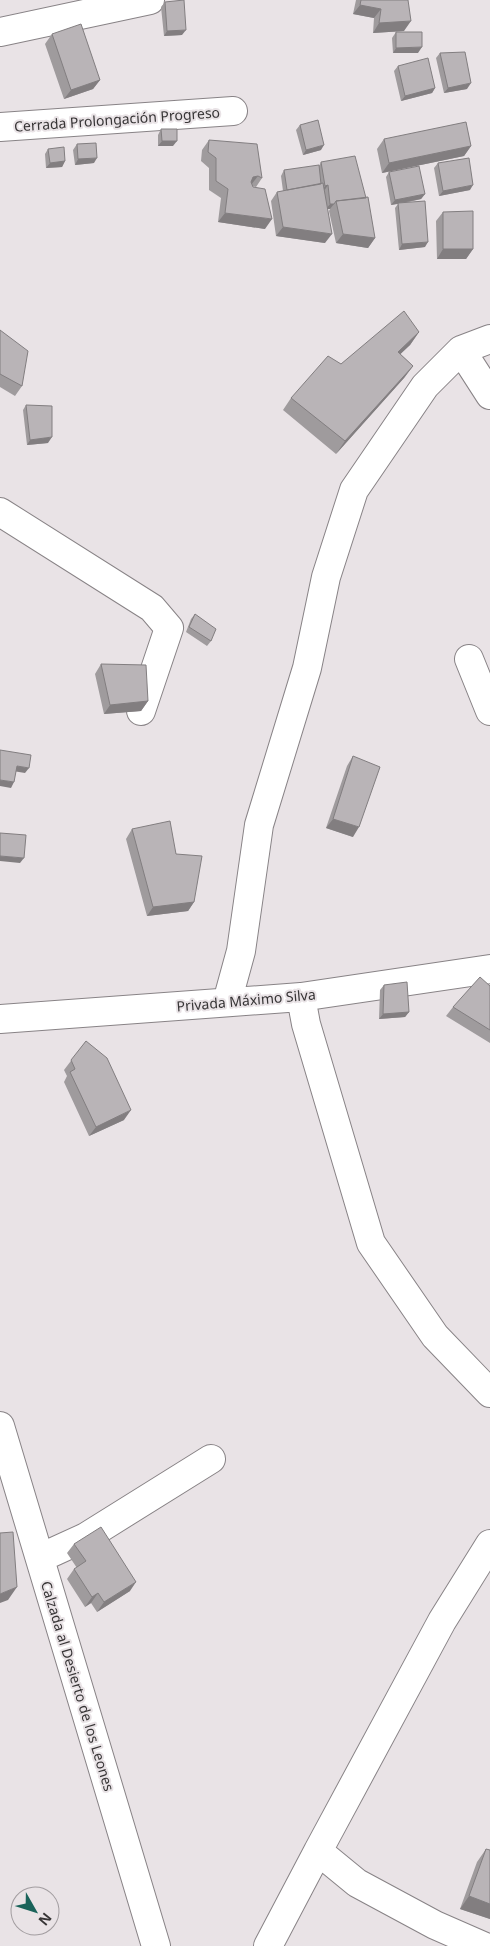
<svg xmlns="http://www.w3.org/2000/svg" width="490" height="1946" viewBox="0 0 490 1946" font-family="'Noto Sans',sans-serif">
  <rect width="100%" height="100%" fill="#e9e3e6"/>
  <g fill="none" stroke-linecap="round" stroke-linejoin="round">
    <defs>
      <path id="minor" d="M0,32l150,-32
        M0,127l233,-16
        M461,350l29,45
        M0,512l152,96 17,20 -28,83
        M469,659l21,52
        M301,997l5,27 65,219 64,93 55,57
        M227,1002l14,-51 18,-126 48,-157 19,-91 28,-87 71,-104 36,-36 29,-11
        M0,1019l301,-22 189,-28
        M0,1426l156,520
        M40,1558l46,-21 125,-78
        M318,1851l124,-230 48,-77
        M268,1946l50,-95 39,32 78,42 48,21"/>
    </defs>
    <!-- minor casing -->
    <use href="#minor" stroke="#888386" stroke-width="30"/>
    <!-- minor -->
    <use href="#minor" stroke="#fff" stroke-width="28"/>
  </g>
  <!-- wall -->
  <path fill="#9f9b9d" d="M356,0h52l-4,31 -31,2 1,-15 -21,-4z
    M165,2l17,33 -18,1 -3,-29z
    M396,32l22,21h-25l-1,-15z
    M52,34l48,46 -7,9 -29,10 -19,-55z
    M440,53l27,36 -23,4 -8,-35z
    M398,66l37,22 -3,5 -31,8 -7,-30z
    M300,125l21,25 -18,5 -7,-25z
    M161,129l12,17h-15v-11z
    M384,139l87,7 -7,10 -82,17 -5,-24z
    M209,140l53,38 -6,9 -4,-1 13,43 -47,-7 3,-24 -12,-8v-22l-8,-7 1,-11z
    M77,144l17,19 -19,2 -2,-15z
    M48,149l17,12 -3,6 -16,1 -1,-14z
    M321,162l54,76 -7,10 -32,-5 -7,-32 1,-2h-3l-2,34 -49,-7 -5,-35 6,-9 6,-1 -2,-15 3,-6 35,-4z
    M438,163l32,27 -31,6 -5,-28z
    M389,172l36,22 -4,5 -16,4 20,44 -26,3 -4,-42 3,-4 -7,1 -5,-28z
    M443,212l30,37 -7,10h-29l-1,-38z
    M0,330l22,56 -7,10 -15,-9z
    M419,332l-9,13 -10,9 13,12 -9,12 -68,76 -53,-44 8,-12 50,-34z
    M26,405l22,38 -21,2 -4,-35z
    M195,614l16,27 -4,5 -21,-14 5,-13z
    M101,664l47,37 -7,10 -37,3 -9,-40z
    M353,756v81l-27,-9 21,-62z
    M132,829l44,25 18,48 -6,9 -41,5 -21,-77z
    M384,985l25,27 -4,5 -26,2 1,-29z
    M490,986v57l-44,-27 7,-9z
    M86,1041l38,79 -35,16 -25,-54 3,-6 -3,-6z
    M74,1544l56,47 -33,21 -6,-9 -6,4 -18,-28 7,-10 3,-1 -10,-15z
    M486,1849l4,70 -30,-10 17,-47z"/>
  <!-- shaded-wall -->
  <path fill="#827e80" d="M360,5l21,4 -7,9 -21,-4z
    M411,21l-7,10 -31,2 6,-10z
    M186,30l-4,5 -18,1 3,-5z
    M422,47l-4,6h-25l3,-5z
    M100,80l-7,9 -29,10 7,-9z
    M471,83l-4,6 -23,4 4,-5z
    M435,88l-3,5 -31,8 4,-5z
    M162,141h15l-4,5h-15z
    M324,145l-3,5 -18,5 3,-5z
    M471,146l-7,10 -82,17 7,-10z
    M97,158l-3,5 -19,2 3,-6z
    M65,161l-3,6 -16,1 4,-5z
    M258,176l-7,9 -4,2 6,-10z
    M328,185l-4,6h-2l3,-5z
    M473,185l-3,5 -31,6 4,-5z
    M425,194l-4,5 -30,6 4,-5z
    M330,204h4l-4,5h-4z
    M225,213l47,6 -7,10 -47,-7z
    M283,227l49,7 -7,9 -49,-7z
    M343,234l32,4 -7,10 -32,-5z
    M428,242l-3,5 -26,3 3,-6z
    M443,249h30l-7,10h-29z
    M419,332l-9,13 -21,20 9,-13z
    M413,366l-9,12 -68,76 9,-13z
    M52,437l-4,6 -21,2 3,-5z
    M148,701l-7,10 -37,3 6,-9z
    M17,766l12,2 -4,5 -12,-2z
    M0,780l14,2 -3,6 -11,-2z
    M333,819l26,8 -6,10 -27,-9z
    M0,856l24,2 -4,5 -20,-2z
    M194,902l-6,9 -41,5 6,-9z
    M409,1012l-4,5 -26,2 4,-5z
    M131,1110l-7,10 -35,16 7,-9z
    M136,1582l-6,9 -33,21 7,-10z
    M17,1587l-9,13 -8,3v-9z
    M98,1593l-7,10 -6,4 7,-10z
    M469,1896l21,8v15l-30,-10z"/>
  <!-- building -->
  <path fill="#b9b4b7" stroke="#827e80" d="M184,0l2,30 -19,1 -2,-29z
    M361,0h47l3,21 -32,2 2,-14 -21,-4z
    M81,24l19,56 -29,10 -19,-56z
    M396,32h26v15l-26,1z
    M465,52l6,31 -23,5 -8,-35z
    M428,58l7,30 -30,8 -7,-30z
    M318,120l6,25 -18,5 -6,-25z
    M466,122l5,24 -82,17 -5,-24z
    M161,129h16v12h-15z
    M209,140l48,4 5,34 -4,-2 -5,1 -2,5 2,5 12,2 7,30 -47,-6 3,-24 -12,-8v-23l-8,-6z
    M96,143l1,15 -19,1 -1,-15z
    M64,147l1,14 -15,2 -2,-14z
    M355,156l11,42 -30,3 -2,3h-4l-2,-19 -3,1 -4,-24z
    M469,158l4,27 -30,6 -5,-28z
    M319,165l2,19 -34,6 -3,-20z
    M419,166l6,28 -30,6 -6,-28z
    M323,183l9,51 -49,-7 -6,-35z
    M368,197l7,41 -32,-4 -7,-33z
    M425,201l3,41 -26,2 -4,-41z
    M473,211v38h-30v-37z
    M404,311l15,21 -21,20 15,14 -68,75 -54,-43 37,-42 13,8z
    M0,330l28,21 -6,35 -22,-12z
    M26,405l26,1v31l-22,3z
    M195,614l21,15 -5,12 -22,-14z
    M101,664l45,1 2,36 -38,4z
    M0,750l31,5 -2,13 -12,-2 -3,16 -14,-2z
    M353,756l27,11 -21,60 -26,-8z
    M170,821l6,33 26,2 -8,46 -41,5 -21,-78z
    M0,833l26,2 -2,23 -24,-2z
    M480,977l10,9v44l-37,-23z
    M407,982l2,30 -26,2 1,-29z
    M86,1041l21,17 24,52 -35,17 -26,-55 5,-3 -4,-9z
    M101,1527l35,55 -32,20 -6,-9 -6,4 -18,-28 12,-8 -12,-17z
    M13,1532l4,55 -17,7v-61z
    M486,1849l4,1v54l-21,-8z"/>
  <g text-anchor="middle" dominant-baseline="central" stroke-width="4" stroke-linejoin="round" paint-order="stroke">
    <!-- street labels -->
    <g font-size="14" fill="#373536" stroke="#e9e3e6">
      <text transform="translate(117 119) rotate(-4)">Cerrada Prolongación Progreso</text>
      <text transform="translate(246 1000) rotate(-5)">Privada Máximo Silva</text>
      <text transform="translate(78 1686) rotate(73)">Calzada al Desierto de los Leones</text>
    </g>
  </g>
  <!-- north arrow -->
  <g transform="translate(35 1911) rotate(129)"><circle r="24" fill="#e9e3e6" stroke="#a29da0"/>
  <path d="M0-4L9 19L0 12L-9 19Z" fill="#1a635a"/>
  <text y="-8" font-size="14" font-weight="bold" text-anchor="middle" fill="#373536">N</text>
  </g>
</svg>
